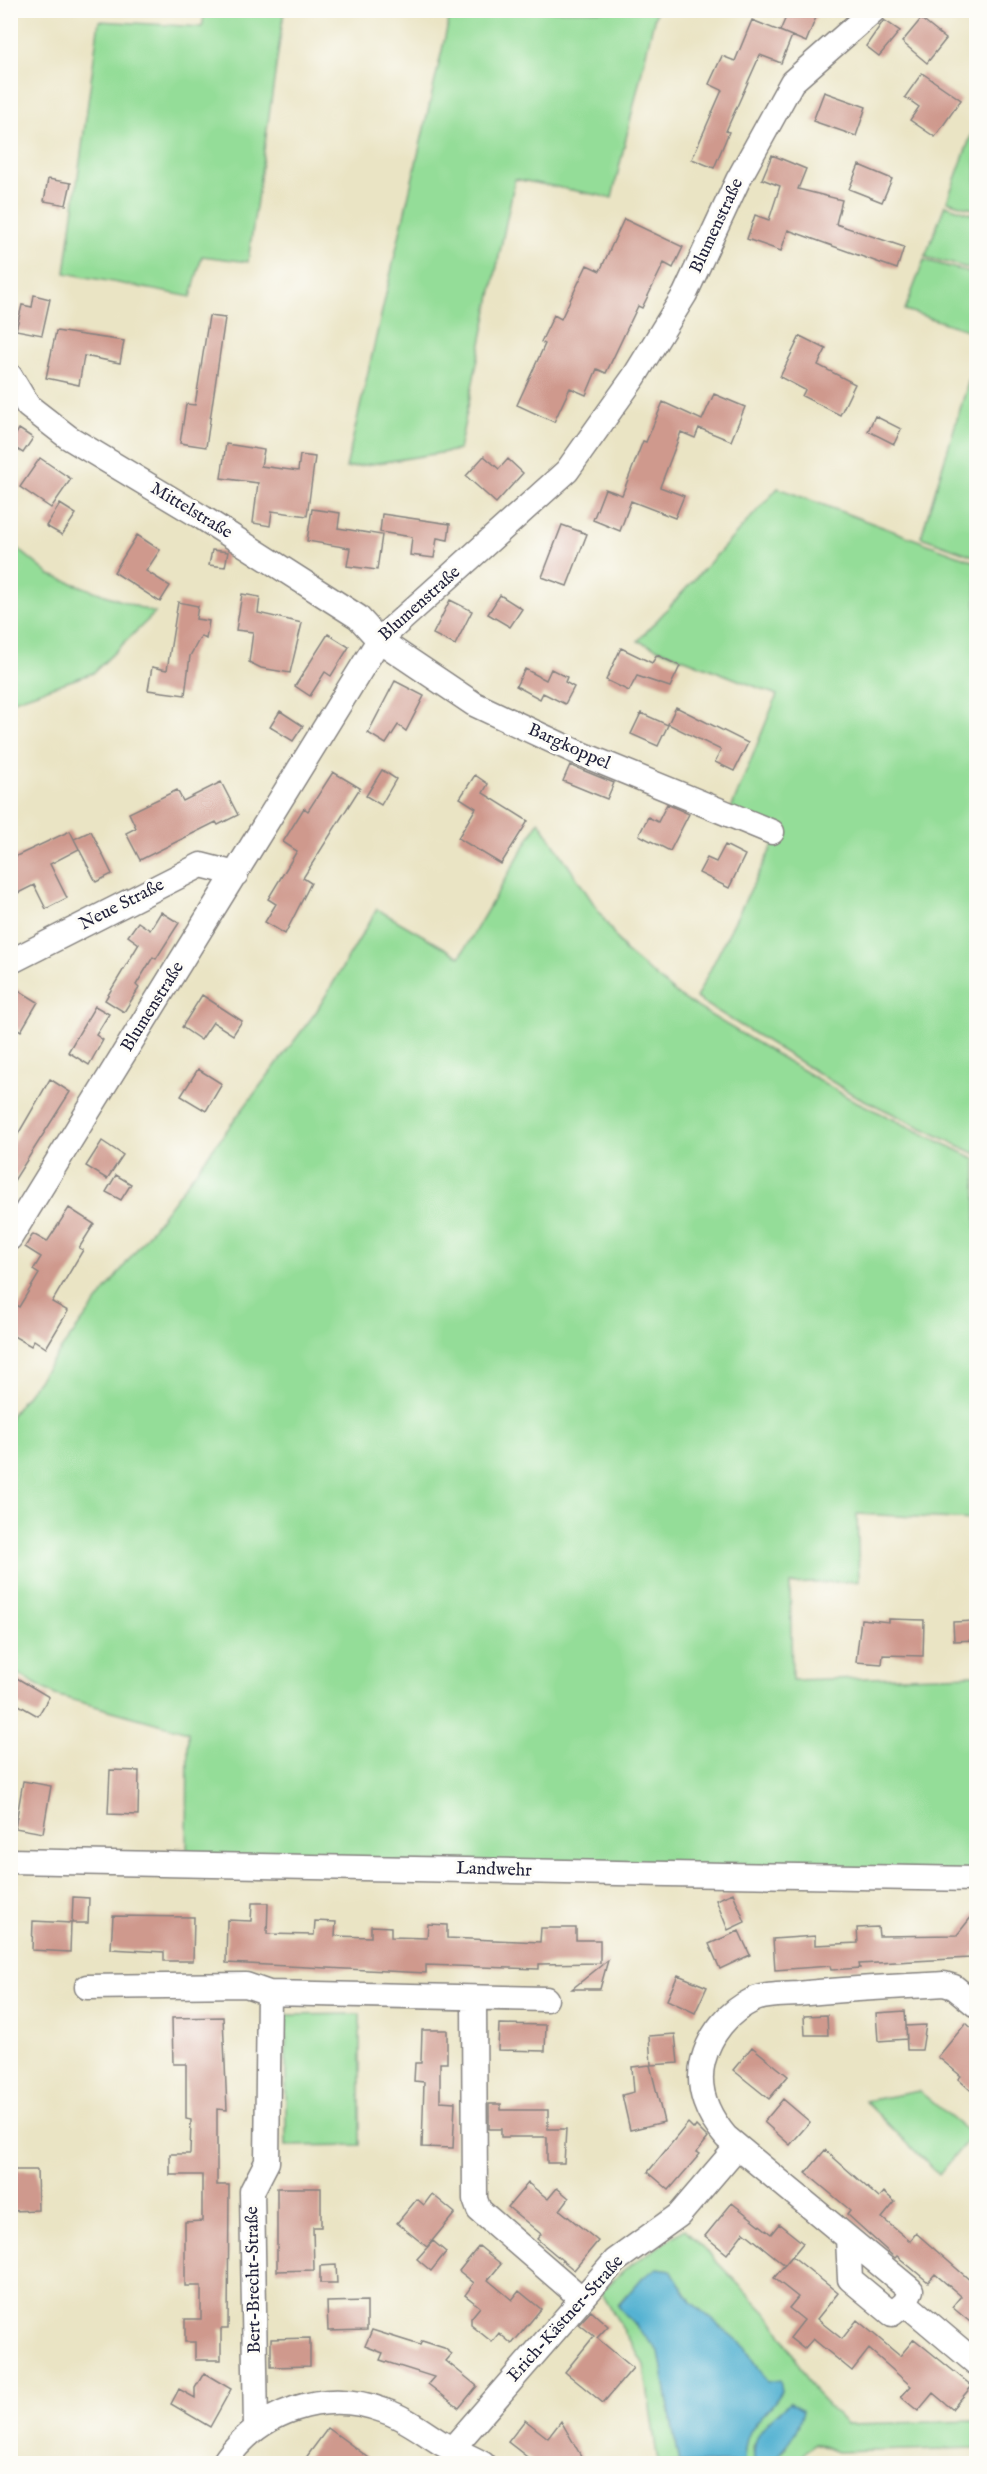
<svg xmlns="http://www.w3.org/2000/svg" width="987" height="2474" viewBox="0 0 987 2474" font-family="'IM FELL English',serif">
  <rect width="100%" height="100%" fill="#fdfcf7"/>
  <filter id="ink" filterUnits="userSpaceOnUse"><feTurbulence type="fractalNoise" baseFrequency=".0167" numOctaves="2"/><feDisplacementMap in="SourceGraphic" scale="12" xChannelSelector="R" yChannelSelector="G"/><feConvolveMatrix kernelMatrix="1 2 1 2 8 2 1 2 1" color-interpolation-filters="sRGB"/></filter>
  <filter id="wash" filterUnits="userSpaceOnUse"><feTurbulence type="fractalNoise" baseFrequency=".008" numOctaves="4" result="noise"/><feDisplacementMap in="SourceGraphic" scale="24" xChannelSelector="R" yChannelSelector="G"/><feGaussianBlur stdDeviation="1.35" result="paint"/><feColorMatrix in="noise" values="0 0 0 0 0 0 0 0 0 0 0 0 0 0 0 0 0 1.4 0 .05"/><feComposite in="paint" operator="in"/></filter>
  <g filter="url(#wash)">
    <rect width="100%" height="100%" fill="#eae4c4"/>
    <!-- green -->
    <path fill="#94dd98" stroke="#5b806a" stroke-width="1.5" d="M205,11h79l-36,251 -46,-6 -11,41 -126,-24 34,-252 103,6z
      M451,11h205l-44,187 -97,-19 -56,271 -113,18z
      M976,122v88l-29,-9z
      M945,205l31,10v55l-51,-13z
      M924,260l52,14v59l-71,-23z
      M976,357v200l-55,-20z
      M778,488l198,74v592l-124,-60 -156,-96 80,-159 -46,-27 47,-117 -139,-54z
      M11,543l39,32 105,38 -62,60 -82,28z
      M539,821l86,130 55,46 169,101 127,61v361l-119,-6 2,67 -69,3 2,96 184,-5v199l-789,-16 1,-126 -133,-37 -44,-25 -1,-253 306,-405 61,-103 83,48z
      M360,2014v131l-74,1v-131z
      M919,2091l53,44 -33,40 -74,-74z
      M685,2229l88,91 42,72 31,32 130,-3v27l-139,4 -22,-9 -21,20h-24l16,-15 4,-46 -37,44 1,17h-10c0,-43 18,-40 38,-72l-2,-10 -12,1 -23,-35 -54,-45 -20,-32 -13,-2 -16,10 -24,27 41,47 20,111h-21l-14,-98 -43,-73 24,-23z"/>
    <!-- water -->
    <path fill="#54b2d2" stroke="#3b6a86" stroke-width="1.5" d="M657,2268l14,2 20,32 54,45 23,35 12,-2 2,11c-19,32 -38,29 -38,72h-65l-20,-111 -41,-46 24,-28z
      M790,2402l13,8c-5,23 -16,37 -33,53h-16c-2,-35 13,-39 36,-61z"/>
    <g id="blocks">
      <!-- building -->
      <path fill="#cf998d" d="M789,10h30l-13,32 -26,-11z
        M921,19l25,20 -19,24 -25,-21z
        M752,20l40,16 -11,27 -21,-8 -34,76 3,1 -15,36 -22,-9 30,-69 -13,-6 13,-28 13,5z
        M884,20l16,11 -21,25 -13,-10z
        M922,73l39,27 -26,37 -25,-17 9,-13 -14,-10z
        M824,92l42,15 -10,29 -43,-15z
        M772,155l34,14 -8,20 44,11 -6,24 68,23 -7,22 -109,-39 -7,21 -34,-12 8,-24 14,5 11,-34 -18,-7z
        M859,165l33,14 -10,23 -33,-13z
        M48,179l23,4 -5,22 -22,-4z
        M624,219l59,28 -10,21 -9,-5 -22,45 -4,-2 -32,67 -9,-4 -11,26 -16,-7 -16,34 -37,-17 28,-61 -4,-2 13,-27 7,4 26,-54 13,6z
        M34,295l16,4 -8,36 -26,-5 6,-25 10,2z
        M209,316l16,2 -19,129 -26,-4 6,-39 9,1z
        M56,331l68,10 -4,22 -36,-7 -5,29 -33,-7z
        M800,336l26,13 -8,16 37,19 -15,31 -38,-19 3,-6 -25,-13z
        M714,394l31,13 -14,34 -32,-13 -4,10 -14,-6 -21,55 24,9 -9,22 -44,-17 -11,30 -27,-11 12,-31 17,6 21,-54 3,1 17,-40 39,18z
        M875,416l26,13 -7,15 -26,-13z
        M19,429l14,9 -10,15 -13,-8z
        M226,444l38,6 -3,16 37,5 2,-16 15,2 -8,59 -35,-5 -2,15 -17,-3 5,-40 -37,-5z
        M484,456l15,13 9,-10 15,14 -27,30 -30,-27z
        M40,458l31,21 -20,29 -31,-21z
        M60,504l16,10 -14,21 -16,-9z
        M312,509l28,4 -2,15 44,7 -5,35 -30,-4 3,-18 -43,-7z
        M382,514l68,10 -2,16 -11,-2 -3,20 -24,-3 2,-18 -32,-5z
        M562,525l25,9 -20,52 -25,-9z
        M137,535l23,15 -14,21 24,15 -10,16 -46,-30z
        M212,550l16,2 -3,15 -16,-2z
        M242,594l18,3 -2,16 44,10 -12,50 -29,-5 -12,-6 4,-30 -17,-2z
        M500,595l22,14 -12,18 -22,-13z
        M450,600l22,11 -17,34 -22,-11z
        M178,602l20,4 -2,13 13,2 -3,18 -5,-3 -11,20 -5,39 -37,-5 4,-23 15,3z
        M328,634l21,13 -18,29 -6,-4 -15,24 -15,-10z
        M621,648l31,15 5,-8 23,11 -10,21 -33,-11 -8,15 -23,-11z
        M525,669l21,11 5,-11 16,8 -2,5 9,5 -9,17 -22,-11 -3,6 -24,-13z
        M395,681l29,15 -18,35 -8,-6 -12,19 -18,-11z
        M676,707l72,36 -14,28 -19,-9 6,-12 -53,-26z
        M280,711l23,15 -10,15 -23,-14z
        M641,713l27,12 -10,21 -27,-12z
        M570,765l44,18 -7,16 -44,-18z
        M382,770l14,9 -15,26 -15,-9z
        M333,772l27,16 -57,90 8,5 -26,51 -20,-12 11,-18 -8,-5 29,-48 -14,-9 21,-34 4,3z
        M475,775l13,9 -5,9 45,28 -27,43 -43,-26 18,-30 -16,-10z
        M221,782l17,33 -20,10 -2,-3 -76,38 -14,-27 10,-5 -7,-15 48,-23 6,11z
        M667,804l22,10 -19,37 -31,-16 9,-18 10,5z
        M70,831l9,18 -29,15 17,34 -21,11 -12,-24 -24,12v-38z
        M91,831l21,43 -16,8 -22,-43z
        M725,845l20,10 -16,33 -30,-15 8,-15 9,4z
        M161,912l18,11 -23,36 -3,-2 -17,28 3,3 -15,24 -19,-12 34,-56 -11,-8 10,-14 12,8z
        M10,985l28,17 -17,29 -11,-7z
        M202,995l40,26 -9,14 -20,-13 -12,18 -19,-13z
        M95,1006l14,8 -13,21 7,5 -14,25 -21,-13z
        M198,1069l24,15 -16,27 -25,-15z
        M50,1079l20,13 -60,95v-39z
        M102,1141l21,14 -16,24 -21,-13z
        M116,1175l15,9 -10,16 -15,-8z
        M69,1208l25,16 -15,24 4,2 -31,52 16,9 -22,37 -12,-8 -3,6 -21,-12v-32l9,5 20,-33 -6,-4 8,-13 -16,-10 8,-13 14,8z
        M861,1619l28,3v-3l35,1 -1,36 -40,-1 -1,9 -26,-2z
        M976,1621v19l-22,1 -1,-19z
        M10,1674l39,23 -11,19 -28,-16z
        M110,1770l29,1 -1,44 -30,-1z
        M23,1781l28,5 -8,47 -28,-5z
        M733,1893l12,29 -17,8 -12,-30z
        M73,1897l16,1 -1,25h-16z
        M252,1903h16l-1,31 47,1 1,-14 21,1 -1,14 36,1v-11l20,1v10l36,1 1,-14 19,1v13l93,4 1,-14h35v12h24v23l-61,1v5l-113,-4v8l-200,-10 1,-43 24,1z
        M976,1911v39l-6,8 -111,6 1,4 -29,2 -1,-4 -55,4 -2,-31 42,-3v9l43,-2 -1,-15 21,-1 1,9 78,-1z
        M113,1916l81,1 -1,44h-29v-9l-53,-3z
        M33,1921l38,2 -1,29 -38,-2z
        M739,1931l11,24 -30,14 -11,-25z
        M608,1960l-8,29h-28z
        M678,1975l29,12 -12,26 -28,-13z
        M905,2011l2,28 -29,2 -2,-28z
        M827,2015l1,20h-23l-1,-19z
        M223,2017l4,93 -10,-1v76h12l-1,144h-7v31h-26v-18h-10v-23h16v-33h-16v-64l17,-1v-46h-32v-21h20l1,-34 -5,-1v-55h-13l-1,-46z
        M966,2023l10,9v63l-18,-16 3,-3 -23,-19z
        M499,2024l47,1 -1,26 -47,-1z
        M926,2025l-4,25h-15l-1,-24z
        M422,2030h25v33h-7v38l15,1 -2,46 -31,-1 2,-65 -10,-1 1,-18h6z
        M675,2034l3,29 -27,2 -2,-29z
        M752,2047l36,29 -19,23 -36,-29z
        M650,2065l14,57 -34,8 -8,-35 12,-3 -2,-25z
        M783,2099l27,23 -20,23 -26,-23z
        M489,2104h12v6h47v19h18l-2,34h-17v-26h-46v-8h-12z
        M688,2123l6,6 2,-3 12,12 -11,14 3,2 -31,36 -21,-18z
        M825,2150l54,48 5,-6 11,10 -13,16 28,23 6,-8 56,49 4,-4v49l-24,-20 9,-11 -26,-22 -7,8 -31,-26 -2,2 -48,-44 3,-4 -44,-37z
        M10,2170h27l1,40 -26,1z
        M528,2183l20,16 9,-11 12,10 -9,12 38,31 -24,29 -37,-31 4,-5 -33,-27z
        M277,2188h44v39h-8l1,43 -37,1z
        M432,2194l23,19 -28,34 -30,-24 20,-24 7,6z
        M732,2203l39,31 8,-10 24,19 -18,22 -41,-33 -17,22 -22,-18z
        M433,2241l13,11 -15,19 -14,-12z
        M479,2246l22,18 -13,16 24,20 7,-9 22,18 -29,35 -13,-11 -7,9 -21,-17v-7l9,-11 -15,-12 9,-12 -15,-12z
        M792,2256l46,37 -21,26 25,20 15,-19 43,36 14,-17 58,47 -20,23 -19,-16 -15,18 -17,-14 10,-11 -42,-37 -17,22 -39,-32 -9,10 -14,-11 14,-18 -15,-12 9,-11 -24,-19z
        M336,2265l1,18h-17v-17z
        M367,2301v29l-39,1 -1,-29z
        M591,2311l17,15 -11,12 36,30 -30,35 -38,-31 29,-36 -15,-12z
        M372,2330l48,15 2,-4 22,7 8,6 -6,7 31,25 -18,22 -31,-24 6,-7 -54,-17 3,-7 -18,-7z
        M310,2338v28l-39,1v-28z
        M204,2373l27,16 -21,38 -39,-23 8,-15 16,9v-10z
        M525,2420l23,18 13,-17 24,42h-50l-27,-21z
        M328,2428l48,35h-74z"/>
    </g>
  </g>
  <g filter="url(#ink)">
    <use href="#blocks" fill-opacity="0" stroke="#868380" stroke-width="1.5"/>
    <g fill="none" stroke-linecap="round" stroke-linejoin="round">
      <defs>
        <path id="minor" d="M10,376l18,30 40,31 135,81 155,99 21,23 95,64 98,46 200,82
          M10,962l191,-97 35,9
          M10,1238l369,-598 188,-169 67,-94 51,-83 53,-114 54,-98 82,-72
          M10,1861c323,5 644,14 966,18
          M87,1987l159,-2 23,8 277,6
          M474,1998l1,201 4,11 102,88
          M976,2005l-22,-18 -10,-3c-49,3 -98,5 -146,10 -14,1 -32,0 -45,6 -25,12 -43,34 -50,61 -7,28 5,55 23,76l185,153 -6,13 71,60
          M848,2238l2,41 42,35 13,-11
          M256,2427l-4,-236 15,-29 2,-169
          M452,2449l163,-188 64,-46 58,-68
          M223,2464c36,-54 102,-76 162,-53 21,7 38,21 56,32 14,8 28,13 42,21"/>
      </defs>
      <!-- minor casing -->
      <use href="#minor" stroke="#868380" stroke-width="27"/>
      <!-- minor -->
      <use href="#minor" stroke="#fff" stroke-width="24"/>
    </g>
  </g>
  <g text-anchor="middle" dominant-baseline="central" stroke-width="6" stroke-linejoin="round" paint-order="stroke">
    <!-- street labels -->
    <g font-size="18" fill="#22223b" stroke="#fdfcf7">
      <text transform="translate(717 226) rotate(-65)">Blumenstraße</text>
      <text transform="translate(191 511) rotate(31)">Mittelstraße</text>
      <text transform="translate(420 604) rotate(-42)">Blumenstraße</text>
      <text transform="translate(569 747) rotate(24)">Bargkoppel</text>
      <text transform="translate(122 905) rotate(-27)">Neue Straße</text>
      <text transform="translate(153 1007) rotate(-58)">Blumenstraße</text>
      <text transform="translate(494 1870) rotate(2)">Landwehr</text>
      <text transform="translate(254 2280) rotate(-91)">Bert-Brecht-Straße</text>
      <text transform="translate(566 2319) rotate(-48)">Erich-Kästner-Straße</text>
    </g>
  </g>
  <!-- margin -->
  <rect width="987" height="2474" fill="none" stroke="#fdfcf7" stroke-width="36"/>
</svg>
